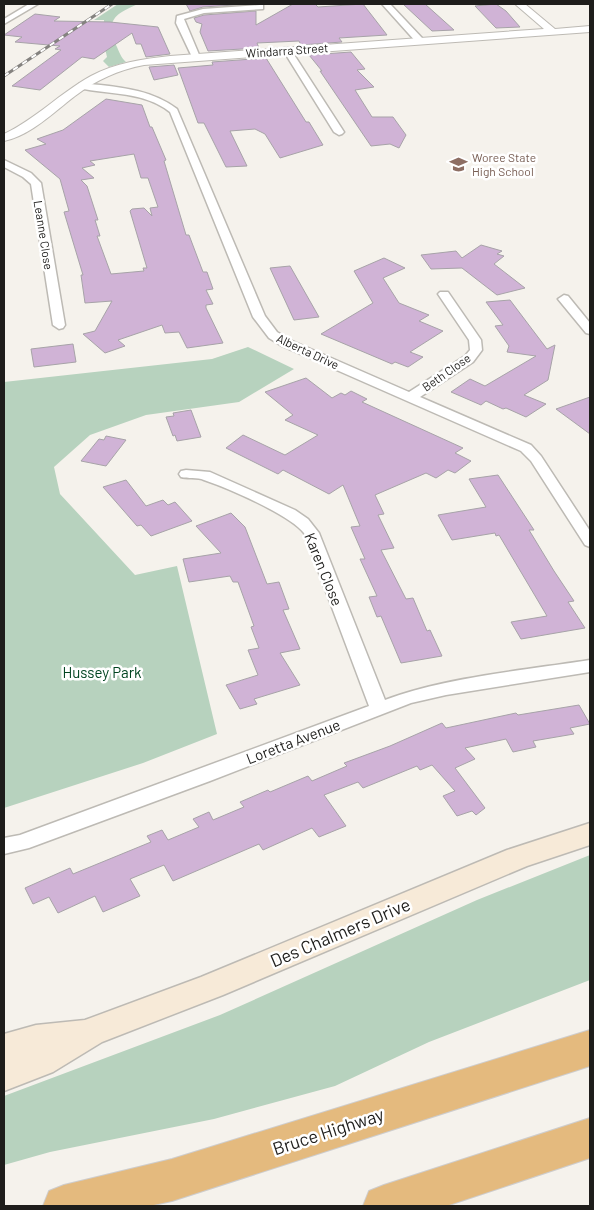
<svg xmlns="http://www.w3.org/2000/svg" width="594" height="1210" viewBox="0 0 594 1210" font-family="Barlow,sans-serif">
  <rect width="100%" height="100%" fill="#f5f2ec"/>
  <!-- green -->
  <path fill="#b7d2be" d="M118,4h20c-21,9 -34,16 -22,41 3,6 5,13 10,17l-17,5 -6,-6 4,-4 -4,-17 1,-20h-10z
    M248,347l46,22 -55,33 -93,13 -56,20 -36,32 6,27 75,81 42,-9 40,168 -74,29 -139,45v-426l208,-23z
    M590,855v125l-161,62 -94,44 -121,33 -164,33 -46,13v-69l216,-81 257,-115z"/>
  <!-- building -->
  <path fill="#d0b3d6" stroke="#a7a3a8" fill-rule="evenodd" d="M186,4h65l-48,3 -13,4z
    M293,4h22l3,3 45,-3 24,31 -48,3 3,4 -41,3 -2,-4 -42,2 2,5 -51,3 -8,-19 2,-8 -6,-2 -2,-4 10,-3 52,-4v14z
    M403,4h22l29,26 -22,1z
    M496,4l10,7 14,16 -24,1 -21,-22z
    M35,14l25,3 -6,4 56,1 48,5 12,27 -24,3 -5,-13h-5l-4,-11 -38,26 -12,-2 -42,33 -28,-4 49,-36 -6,-1 5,-3 -45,-4 7,-5 -18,-2z
    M351,52l14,17 -8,1 17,17 -19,3 17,27h21l13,18 -7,13 -9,-4 -19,2 -51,-75h2l-13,-16z
    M266,58l40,64h3l14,23 -43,13 -15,-24 -10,-5 -25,2 17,35 -21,1 -22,-44h-6l-20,-55 35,-3 -1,-3z
    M174,65l4,10 -24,5 -5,-13z
    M106,99l36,6 8,22h2l14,33 -2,1 22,74h3l14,37h4l6,17 -7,1 7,14 -7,1v3l17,35 -36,5 -8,-16 -14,1 -3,-8 -44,15 7,6 -20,7 -22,-19 12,-3 17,-30 -27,2 -4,-28h2l-19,-63 5,-1 -9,-32 -35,-29 21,-6 -9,-5 26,-9zM134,154l7,24h7l10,29 -8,1 2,8 -8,-8 -12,1 -2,2 17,57h-4l1,3 -33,3 -14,-38h3l-5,-16h3l-11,-34 -6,-6 13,-2 -12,-10 13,-3 -5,-4z
    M481,245l21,6 -5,3 7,2 -10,8 31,24 -28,7 -35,-27 -31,1 -10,-14 35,-4 6,7z
    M384,258l21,10 -22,10 16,25 30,12 -10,6 24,10 -33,21 13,5 -15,10 -13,-5 -3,2 -71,-30 52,-31 -19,-32z
    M290,266l29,51 -25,3 -24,-52z
    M510,300l37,49 8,-4 -7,35 -24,15 22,9 -20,13 -20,-9 -3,1 -17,-8 -5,4 -30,-13 19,-13 15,7 51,-30 -29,-4 2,-6 -14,-20 8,-1 -17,-23z
    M73,344l3,18 -42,5 -3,-18z
    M306,378l26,20 9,-5 4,2 6,-4 16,8 -5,3 101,46 -8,5 16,8 -16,12 -7,-3 -12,8 -10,-5 -51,22 9,19 -6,1 16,33 -13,2 25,49 7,-1 14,33 3,-1 12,26 -41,7 -20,-47 -4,1 -8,-20 8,-1 -17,-37h5l-14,-32 9,-1 -17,-41 -14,9 -46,-24 -5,4 -52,-26 17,-13 42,20 33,-20 -33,-15 8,-5 -28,-23z
    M590,397v37l-34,-25z
    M191,410l10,27 -24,4 -2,-6 -2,1 -7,-19 8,-1 -1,-3z
    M106,436l20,4 -20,26 -25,-5 18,-22 5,1z
    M498,475l36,55h-5l25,41 20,30 -6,1 17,26 -64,11 -10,-17 36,-6 -48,-81 -3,1 -1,-3 -43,7 -14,-25 48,-8 -17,-28z
    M126,480l20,26 17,-6 5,5 7,-3 17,19 -41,15 -10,-11 -4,1 -34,-39z
    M231,513l14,14 22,57 12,-2 10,27 -6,1 17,39 -20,4 20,32 -46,14 3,5 -17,5 -14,-24 32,-10 -10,-25 11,-2 -8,-21 3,-1 -16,-44h-5l-3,-6 -41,6 -6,-23 38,-6 -25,-27z
    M579,705l11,19 -20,4 4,6 -41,7 3,6 -23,5 -7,-13 -41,9 10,11 -20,9 30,40 -9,7 -4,-4 -15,5 -14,-20 12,-5 -23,-26 -12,5 -3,-4 -54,22 -5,-6 -34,13 22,31 -27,11 -7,-9 -49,22 -4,-6 -86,37 -9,-16 -34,14 10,17 -37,16 -8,-16 -37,17 -9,-16 -16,7 -8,-16 45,-20 3,6 78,-32 -4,-6 15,-6 6,10 31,-13 -6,-8 16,-7 4,8 31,-13 -4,-5 28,-12 2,2 38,-16 4,5 35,-15 -3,-3 46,-17 52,-23 4,5 70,-15 2,2z"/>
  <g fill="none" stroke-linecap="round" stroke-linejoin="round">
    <defs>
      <path id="minor" d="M29,4h9l-34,20v-5z
        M382,4h8l33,35v4h-6z
        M260,5h3v4l-59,4 -20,6 16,38 -7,2 -17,-36 1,-7 26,-7z
        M284,48l7,2 53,82 -2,2 -3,1 -5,-3 -51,-82z
        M82,83c33,4 68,5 95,26l88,207 12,16 13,8 119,52 56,-36 5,-6 -1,-10 -31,-46 2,-2h8l33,48 1,10 -9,12 -53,35 111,48 10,11 49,75v16l-5,-2 -54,-84 -10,-10 -239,-105 -13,-8 -16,-21 -83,-205c-27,-21 -60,-17 -91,-24v-4z
        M4,160l27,13 10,10 24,142 -2,3 -4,1 -6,-4 -22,-141 -8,-7 -19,-10z
        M564,295l4,1 22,27v11l-4,-1 -28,-34z
        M186,470l24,2 85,38 13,9 11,14 66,167c61,-23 140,-30 205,-40v12l-144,23 -35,8 -201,78 -181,67 -25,6v-16l16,-3 349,-129 -65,-173c-14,-18 -76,-45 -100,-53 -7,-3 -16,-1 -23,-3l-2,-3 2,-3z"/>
      <path id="tertiary" d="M515,4h10l30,25 35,-3v6l-446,33c-26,5 -48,15 -69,31 -21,16 -45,40 -71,45v-7c32,-15 56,-41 87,-58 24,-13 52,-17 79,-20l374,-27z"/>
      <path id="secondary" d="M590,823v22l-63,21 -304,129 -121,47 -49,30 -49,19v-57l32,-9 49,-5 116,-43 306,-127z"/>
      <path id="motorway" d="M590,1030v36l-418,135 -23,5h-106l6,-15 15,-6 108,-26z
        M590,1118v40l-144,48h-83l6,-15 15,-6z"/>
    </defs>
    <!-- minor casing -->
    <use href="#minor" stroke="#bdbab4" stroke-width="3"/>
    <!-- tertiary casing -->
    <use href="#tertiary" stroke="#bdbab4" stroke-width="2"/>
    <!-- secondary casing -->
    <use href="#secondary" stroke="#bdbab4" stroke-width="3"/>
    <!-- motorway casing -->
    <use href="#motorway" stroke="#cecdcd" stroke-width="2"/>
    <!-- minor -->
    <use href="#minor" fill="#fff" fill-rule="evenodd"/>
    <!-- tertiary -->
    <use href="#tertiary" fill="#fff" fill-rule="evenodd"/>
    <!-- secondary -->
    <use href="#secondary" fill="#f7ead8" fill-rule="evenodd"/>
    <!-- motorway -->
    <use href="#motorway" fill="#e4ba7e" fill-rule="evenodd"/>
    <defs>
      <path id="rail" d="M4,76l108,-72"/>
    </defs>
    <!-- rail casing -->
    <use href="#rail" stroke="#84827f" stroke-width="3"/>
    <!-- rail -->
    <use href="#rail" stroke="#fff" stroke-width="2" stroke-dasharray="5.5" stroke-linecap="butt"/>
  </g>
  <!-- icons -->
  <defs>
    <symbol id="school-bare" viewBox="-9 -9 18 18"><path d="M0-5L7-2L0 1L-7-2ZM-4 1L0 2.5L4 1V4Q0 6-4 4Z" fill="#8d6e63" stroke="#fff" stroke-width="2.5" paint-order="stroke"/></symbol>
  </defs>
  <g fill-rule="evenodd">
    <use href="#school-bare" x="446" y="152" width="25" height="25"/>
  </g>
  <g text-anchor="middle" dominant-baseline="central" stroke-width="5" stroke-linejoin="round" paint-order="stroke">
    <!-- far-street labels -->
    <g font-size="12" fill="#1e1d1b" stroke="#fff">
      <text transform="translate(287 50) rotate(-4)">Windarra Street</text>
      <text transform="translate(44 235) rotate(81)">Leanne Close</text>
      <text transform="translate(308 351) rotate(25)">Alberta Drive</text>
      <text transform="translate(446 372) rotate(-35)">Beth Close</text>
    </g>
    <!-- far-education labels -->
    <g font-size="12" fill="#785e54" stroke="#fff" text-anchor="start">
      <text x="472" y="157">Woree State<tspan x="472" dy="14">High School</tspan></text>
    </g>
    <!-- street labels -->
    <g font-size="15" fill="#1e1d1b" stroke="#fff">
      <text transform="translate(324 569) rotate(68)">Karen Close</text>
      <text transform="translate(293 741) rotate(-21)">Loretta Avenue</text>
    </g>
    <!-- park labels -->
    <g font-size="15" fill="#004420" stroke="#fff">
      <text x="102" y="672">Hussey Park</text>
    </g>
    <!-- near-street labels -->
    <g font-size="18" fill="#1e1d1b" stroke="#fff">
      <text transform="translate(340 932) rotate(-23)">Des Chalmers Drive</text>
      <text transform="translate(328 1131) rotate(-18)">Bruce Highway</text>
    </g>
  </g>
  <!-- border -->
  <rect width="594" height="1210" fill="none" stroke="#1e1d1b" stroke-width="10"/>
</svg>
